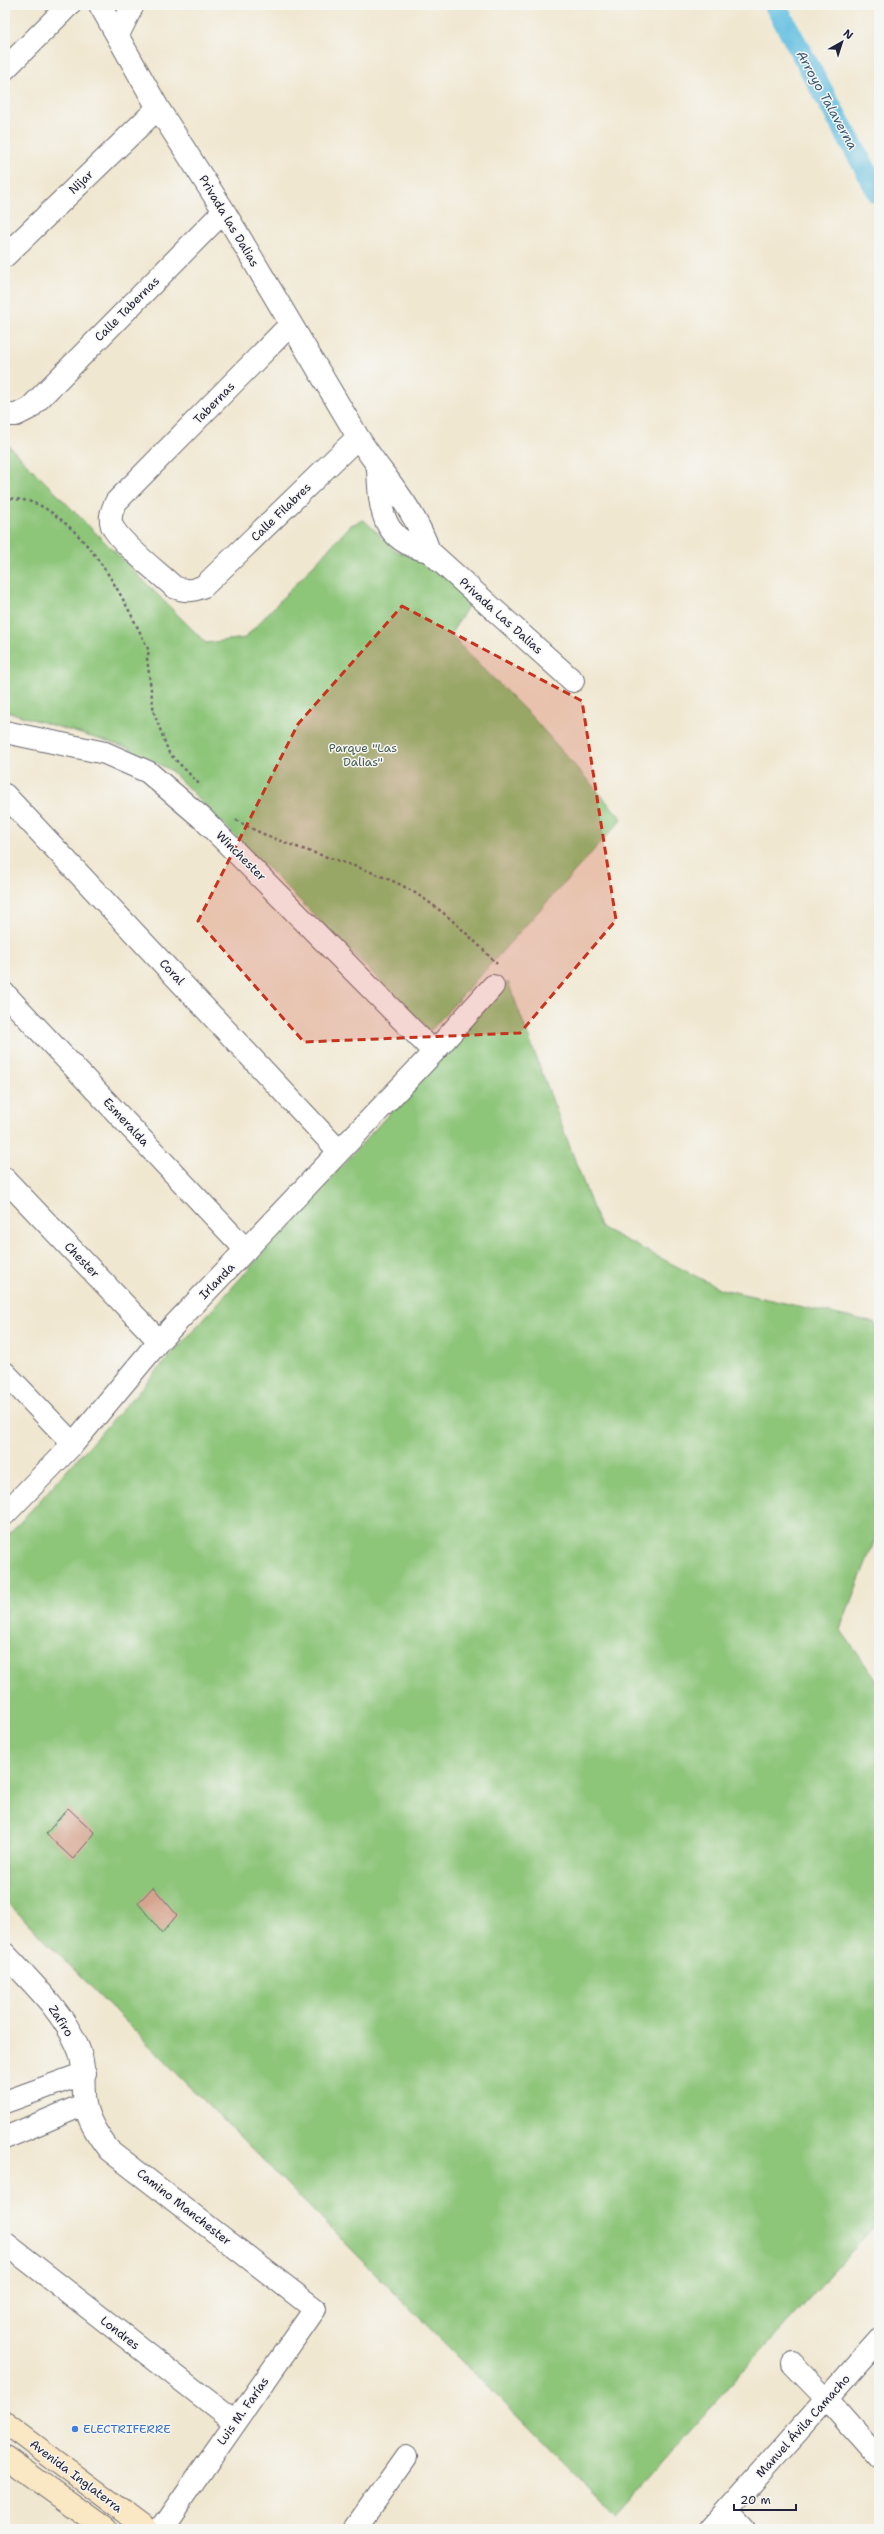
<svg xmlns="http://www.w3.org/2000/svg" width="884" height="2534" viewBox="0 0 884 2534" font-family="'Shantell Sans',sans-serif">
  <rect width="100%" height="100%" fill="#f6f6f2"/>
  <filter id="ink" filterUnits="userSpaceOnUse"><feTurbulence type="fractalNoise" baseFrequency=".025" numOctaves="2"/><feDisplacementMap in="SourceGraphic" scale="8" xChannelSelector="R" yChannelSelector="G"/><feConvolveMatrix kernelMatrix="1 2 1 2 8 2 1 2 1" color-interpolation-filters="sRGB"/></filter>
  <filter id="wash" filterUnits="userSpaceOnUse"><feTurbulence type="fractalNoise" baseFrequency=".012" numOctaves="4" result="noise"/><feDisplacementMap in="SourceGraphic" scale="16" xChannelSelector="R" yChannelSelector="G"/><feGaussianBlur stdDeviation="0.9" result="paint"/><feColorMatrix in="noise" values="0 0 0 0 0 0 0 0 0 0 0 0 0 0 0 0 0 1.4 0 .05"/><feComposite in="paint" operator="in"/></filter>
  <g filter="url(#wash)">
    <rect width="100%" height="100%" fill="#f0e7d0"/>
    <!-- green -->
    <path fill="#8dc579" stroke="#58745a" d="M6,443l200,200 39,-5 106,-113 13,-5 31,30 32,15 25,16 18,22 -20,32 81,81 91,103 -192,212 -260,-261 -42,-22 -123,-37z
      M508,982l92,245 121,62 154,34 4,21v185l-39,100 39,55v537l-265,293 -609,-614v-361z"/>
    <g fill="none" stroke-linecap="round" stroke-linejoin="round">
      <!-- canal -->
      <path stroke="#63bfe1" stroke-width="22" d="M775,5l104,189"/>
    </g>
    <g id="blocks">
      <!-- building -->
      <path fill="#d5a48f" d="M68,1808l27,25 -22,26 -27,-25z
        M153,1887l24,28 -15,18 -24,-30z"/>
    </g>
  </g>
  <g filter="url(#ink)">
    <use href="#blocks" fill-opacity="0" stroke="#6a676f" stroke-width="1"/>
    <g fill="none" stroke-linecap="round" stroke-linejoin="round">
      <defs>
        <path id="street" d="M100,5l58,103 66,103 134,226c23,37 57,71 71,114l144,130
          M118,35l15,-30
          M5,69l64,-64
          M5,256l153,-148
          M290,325l-174,177c-4,8 -7,15 -4,24 9,18 46,46 62,61 12,5 19,4 30,-1l154,-149
          M5,415h11l14,-7 194,-197
          M378,469c2,41 3,72 51,82
          M5,732l100,21 43,19 54,46 232,234
          M5,795l333,355
          M5,994l241,256
          M5,1179l154,162
          M5,1373l68,71
          M5,1514l68,-70 86,-103 275,-289 59,-66
          M5,1954c27,29 59,58 74,96 7,18 3,36 6,54 3,17 13,32 24,46l206,159 -154,220
          M5,2102l80,-29
          M5,2138l80,-34
          M5,2243l230,179
          M793,2364l33,34 53,60
          M727,2511l17,18
          M355,2529l51,-72
          M711,2529l168,-189"/>
        <path id="secondary" d="M5,2423l142,106
          M5,2457l100,72"/>
      </defs>
      <!-- street casing -->
      <use href="#street" stroke="#6a676f" stroke-width="24"/>
      <!-- secondary casing -->
      <use href="#secondary" stroke="#6a676f" stroke-width="24"/>
      <!-- path -->
      <path stroke="#6a676f" stroke-width="2.5" stroke-dasharray="3 3" stroke-linecap="butt" d="M5,498c12,1 25,2 36,8 53,30 83,93 108,145l-2,7 7,55 15,40 32,33
        M236,820c51,30 112,39 165,65 37,19 67,49 96,79"/>
      <!-- street -->
      <use href="#street" stroke="#fff" stroke-width="22"/>
      <!-- secondary -->
      <use href="#secondary" stroke="#fae7c3" stroke-width="22"/>
    </g>
  </g>
  <!-- marked area -->
  <path fill="#c8321e" fill-opacity="0.2" stroke="#c8321e" stroke-width="3" stroke-dasharray="8 5" stroke-linejoin="round" d="M402,606l180,95 34,219 -96,113 -216,9 -106,-121 100,-197z"/>
  <!-- markers -->
  <circle fill="#3f7fe0" stroke="#f6f6f2" stroke-width="1.5" cx="75" cy="2429" r="4"/>
  <g text-anchor="middle" dominant-baseline="central" stroke-width="3" stroke-linejoin="round" paint-order="stroke">
    <!-- street labels -->
    <g font-size="12" fill="#22223b" stroke="#f6f6f2">
      <text transform="translate(81 182) rotate(-44)">Nijar</text>
      <text transform="translate(229 221) rotate(59)">Privada las Dalias</text>
      <text transform="translate(127 309) rotate(-45)">Calle Tabernas</text>
      <text transform="translate(214 403) rotate(-46)">Tabernas</text>
      <text transform="translate(281 512) rotate(-44)">Calle Filabres</text>
      <text transform="translate(501 616) rotate(42)">Privada Las Dalias</text>
      <text transform="translate(241 856) rotate(45)">Winchester</text>
      <text transform="translate(172 972) rotate(47)">Coral</text>
      <text transform="translate(126 1122) rotate(47)">Esmeralda</text>
      <text transform="translate(82 1260) rotate(46)">Chester</text>
      <text transform="translate(217 1281) rotate(-46)">Irlanda</text>
      <text transform="translate(61 2021) rotate(57)">Zafiro</text>
      <text transform="translate(184 2207) rotate(38)">Camino Manchester</text>
      <text transform="translate(120 2333) rotate(38)">Londres</text>
      <text transform="translate(243 2411) rotate(-55)">Luis M. Farías</text>
      <text transform="translate(803 2426) rotate(-48)">Manuel Ávila Camacho</text>
      <text transform="translate(76 2476) rotate(37)">Avenida Inglaterra</text>
    </g>
    <!-- park labels -->
    <g font-size="12" fill="#475b51" stroke="#f6f6f2">
      <text x="363" y="748">Parque "Las<tspan x="363" dy="14">Dalias"</tspan></text>
    </g>
    <!-- shop labels -->
    <g font-size="12" fill="#366cbe" stroke="#f6f6f2" text-anchor="start">
      <text x="83" y="2429">ELECTRIFERRE</text>
    </g>
    <!-- water labels -->
    <g font-size="13" font-style="italic" fill="#395975" stroke="#f6f6f2">
      <text transform="translate(827 100) rotate(61)">Arroyo Talaverna</text>
    </g>
  </g>
  <!-- margin -->
  <rect width="884" height="2534" fill="none" stroke="#f6f6f2" stroke-width="20"/>
  <!-- north arrow -->
  <g transform="translate(842 42) rotate(39)" stroke="#f6f6f2" stroke-width="3" paint-order="stroke">
  <path d="M0-3L7 15L0 10L-7 15Z" fill="#22223b"/>
  <text y="-6" font-size="11" font-weight="bold" text-anchor="middle" fill="#22223b">N</text>
  </g>
  <!-- scale -->
  <path d="M734 2504v6h62v-6" fill="none" stroke="#22223b" stroke-width="2"/>
  <text x="740" y="2504" font-size="12" fill="#22223b" stroke="#f6f6f2" stroke-width="3" paint-order="stroke">20 m</text>
</svg>
